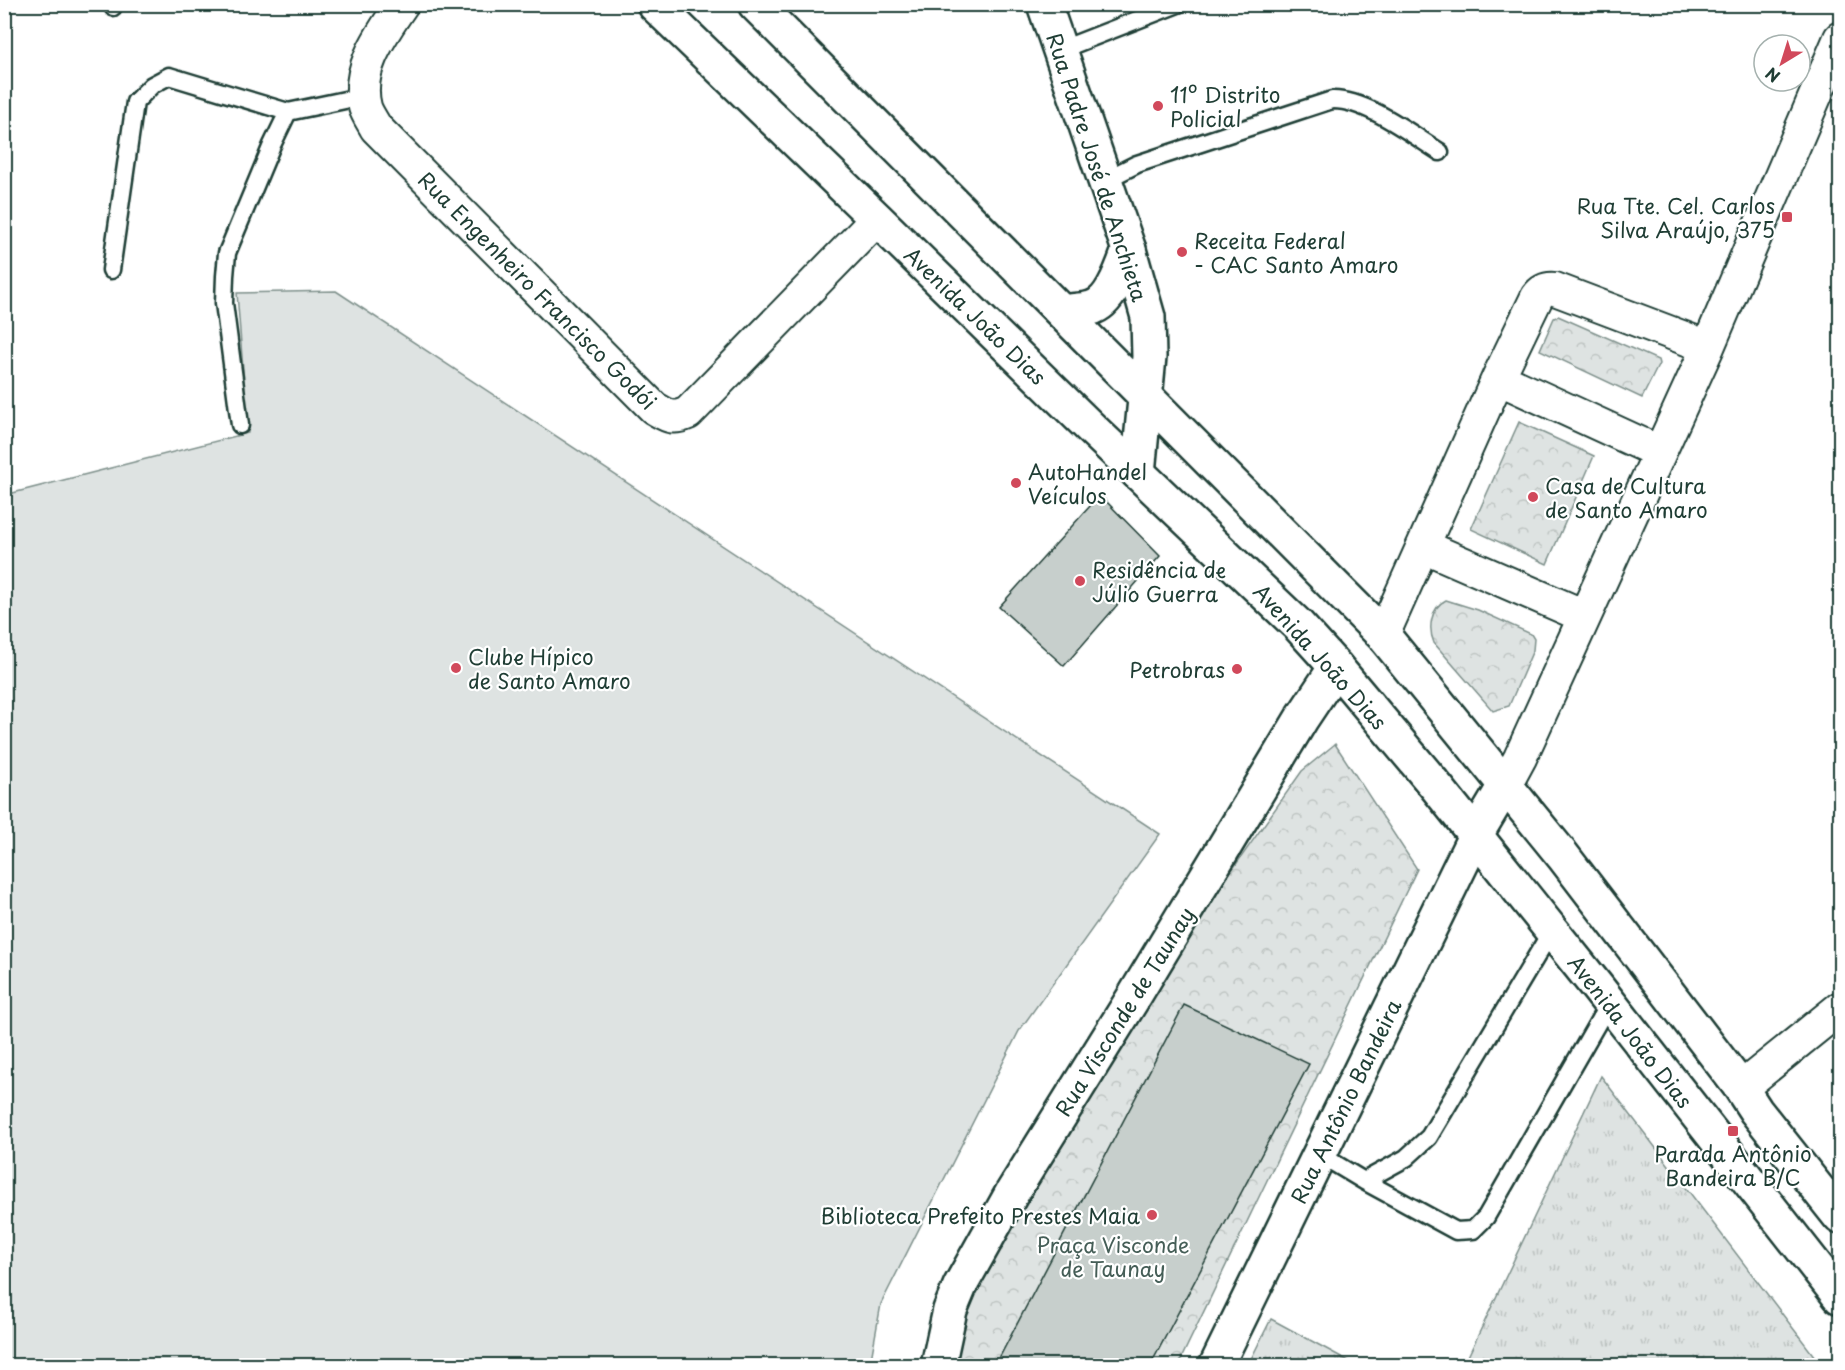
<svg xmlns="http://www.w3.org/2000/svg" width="1845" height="1370" viewBox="0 0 1845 1370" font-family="'Playpen Sans',sans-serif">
  <defs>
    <pattern id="grass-tufts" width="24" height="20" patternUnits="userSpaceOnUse" patternTransform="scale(1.5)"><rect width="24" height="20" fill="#dee3e2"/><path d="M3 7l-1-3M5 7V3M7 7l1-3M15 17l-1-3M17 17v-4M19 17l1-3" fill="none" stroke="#bec4c2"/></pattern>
    <pattern id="forest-crowns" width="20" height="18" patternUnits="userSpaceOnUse" patternTransform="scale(1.5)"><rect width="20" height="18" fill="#dee3e2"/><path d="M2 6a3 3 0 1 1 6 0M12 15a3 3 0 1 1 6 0" fill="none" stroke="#bec4c2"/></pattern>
  </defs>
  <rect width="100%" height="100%" fill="#fff"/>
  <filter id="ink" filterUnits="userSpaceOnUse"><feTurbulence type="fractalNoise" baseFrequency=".0167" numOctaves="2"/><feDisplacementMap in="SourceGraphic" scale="12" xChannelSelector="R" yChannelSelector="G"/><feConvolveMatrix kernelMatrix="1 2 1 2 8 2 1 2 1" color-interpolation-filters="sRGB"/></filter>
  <g filter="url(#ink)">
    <!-- grass -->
    <path fill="url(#grass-tufts)" stroke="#7e908b" stroke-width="1.5" d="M1601,1076l220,289h-357z
      M1271,1319l85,46h-108z"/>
    <!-- forest -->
    <path fill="url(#forest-crowns)" stroke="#7e908b" stroke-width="1.5" d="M1558,316l100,44 1,4 -17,34 -102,-48 14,-32z
      M1519,422l75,34 -47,108 -76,-35z
      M1446,600l32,10 53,24 3,5 -1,11 -24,56 -16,5 -59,-68c-6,-14 -4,-35 12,-43z
      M1335,744l82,125 -239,496 -235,1 9,-46 189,-321 161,-228z"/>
    <!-- garden -->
    <path fill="#dee3e2" stroke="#7e908b" stroke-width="1.5" d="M336,291l824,543 -141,197 -138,273 -11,61h-865l-1,-864 5,-7 239,-61 -11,-140z"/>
    <!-- building -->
    <path fill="#c7cfcc" stroke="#1f3d34" stroke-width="1.5" d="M1100,495l60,61 -96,110 -65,-59z
      M1184,1005l125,59 -159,302h-155z"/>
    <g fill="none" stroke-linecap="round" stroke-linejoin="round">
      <defs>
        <path id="service" d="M113,7l1,-3
          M1060,50l118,-46
          M1105,180l32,-16 195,-64c34,-1 79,34 108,52
          M111,270l24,-168 17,-17 17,-9 119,36 76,-16
          M240,425l-16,-122 1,-27 2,-23 45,-108 16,-33
          M1319,1154l45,27 42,-23 23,-21 123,-207
          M1364,1181l92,50 17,-1 13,-13 123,-214"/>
        <path id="minor" d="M402,4c-20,30 -47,65 -37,103 2,7 8,15 11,21l278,280c14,8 18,12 34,5l189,-194
          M1498,378l161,74
          M1423,546l161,70
          M1383,635l115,-257 39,-81c5,-7 10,-9 18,-8l153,58
          M1506,784l14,-26 188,-411 132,-309
          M1741,1088l99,-80"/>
        <path id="tertiary" d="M1044,4l85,246 19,67 1,40 -11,116
          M938,1366l12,-56 10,-24 52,-93 123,-198 167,-277 34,-51
          M1216,1366l259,-530 31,-52"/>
        <path id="primary" d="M654,4l223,215 214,209 207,197 38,42 99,118 162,202 243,310
          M755,4l628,631 180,221 178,232 15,23 84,106
          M1062,312c9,-2 20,-1 29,-4 20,-5 32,-41 38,-58"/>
      </defs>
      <!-- service casing -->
      <use href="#service" stroke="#1f3d34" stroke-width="21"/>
      <!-- minor casing -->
      <use href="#minor" stroke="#1f3d34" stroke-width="36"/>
      <!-- tertiary casing -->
      <use href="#tertiary" stroke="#1f3d34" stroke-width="38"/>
      <!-- primary casing -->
      <use href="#primary" stroke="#1f3d34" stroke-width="38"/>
      <!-- service -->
      <use href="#service" stroke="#fff" stroke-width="16"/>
      <!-- minor -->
      <use href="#minor" stroke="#fff" stroke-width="32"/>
      <!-- tertiary -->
      <use href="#tertiary" stroke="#fff" stroke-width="33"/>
      <!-- primary -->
      <use href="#primary" stroke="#fff" stroke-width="33"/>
    </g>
  </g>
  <!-- markers -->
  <g fill="#d1495b" stroke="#fff" stroke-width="2">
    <circle cx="1158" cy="106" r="6"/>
    <rect x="1781" y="211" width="12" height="12" rx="3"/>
    <circle cx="1182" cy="252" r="6"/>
    <circle cx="1016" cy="483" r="6"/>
    <circle cx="1533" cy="497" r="6"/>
    <circle cx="1080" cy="581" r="6"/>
    <circle cx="456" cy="668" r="6"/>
    <circle cx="1237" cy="669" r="6"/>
    <rect x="1727" y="1125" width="12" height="12" rx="3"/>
    <circle cx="1152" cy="1215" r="6"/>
  </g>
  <g text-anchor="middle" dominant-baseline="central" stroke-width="4.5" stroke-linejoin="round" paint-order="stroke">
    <!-- poi labels -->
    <g font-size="21" fill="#1f3d34" stroke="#fff" text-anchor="start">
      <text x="1170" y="94">11º Distrito<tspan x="1170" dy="24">Policial</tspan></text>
      <text x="1775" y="205" text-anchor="end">Rua Tte. Cel. Carlos<tspan x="1775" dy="24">Silva Araújo, 375</tspan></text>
      <text x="1194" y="240">Receita Federal<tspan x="1194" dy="24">- CAC Santo Amaro</tspan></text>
      <text x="1028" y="471">AutoHandel<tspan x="1028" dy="24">Veículos</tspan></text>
      <text x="1545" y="485">Casa de Cultura<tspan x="1545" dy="24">de Santo Amaro</tspan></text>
      <text x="1092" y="569">Residência de<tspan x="1092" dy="24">Júlio Guerra</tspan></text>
      <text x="468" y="656">Clube Hípico<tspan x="468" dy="24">de Santo Amaro</tspan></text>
      <text x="1225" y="669" text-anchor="end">Petrobras</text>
      <text x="1733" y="1153" text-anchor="middle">Parada Antônio<tspan x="1733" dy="24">Bandeira B/C</tspan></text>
      <text x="1140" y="1215" text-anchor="end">Biblioteca Prefeito Prestes Maia</text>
    </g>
    <!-- street labels -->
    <g font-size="21" fill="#1f3d34" stroke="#fff">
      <text transform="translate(1098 167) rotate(72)">Rua Padre José de Anchieta</text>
      <text transform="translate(538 290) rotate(45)">Rua Engenheiro Francisco Godói</text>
      <text transform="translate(976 315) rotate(44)">Avenida João Dias</text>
      <text transform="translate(1321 656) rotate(48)">Avenida João Dias</text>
      <text transform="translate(1124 1011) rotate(-58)">Rua Visconde de Taunay</text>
      <text transform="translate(1631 1031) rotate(52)">Avenida João Dias</text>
      <text transform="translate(1345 1101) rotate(-64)">Rua Antônio Bandeira</text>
    </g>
    <!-- park labels -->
    <g font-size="21" fill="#455e57" stroke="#fff">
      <text x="1113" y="1244">Praça Visconde<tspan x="1113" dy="24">de Taunay</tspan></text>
    </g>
  </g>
  <!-- margin -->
  <rect width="1845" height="1370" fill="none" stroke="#fff" stroke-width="24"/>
  <rect x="12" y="12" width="1821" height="1346" fill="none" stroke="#1f3d34" stroke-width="2" filter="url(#ink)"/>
  <!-- north arrow -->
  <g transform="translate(1782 63) rotate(218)"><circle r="28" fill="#ffffff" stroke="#a5b1ae" stroke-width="1.5"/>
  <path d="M0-4.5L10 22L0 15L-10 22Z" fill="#d1495b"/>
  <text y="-9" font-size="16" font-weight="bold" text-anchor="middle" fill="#1f3d34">N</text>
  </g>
</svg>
